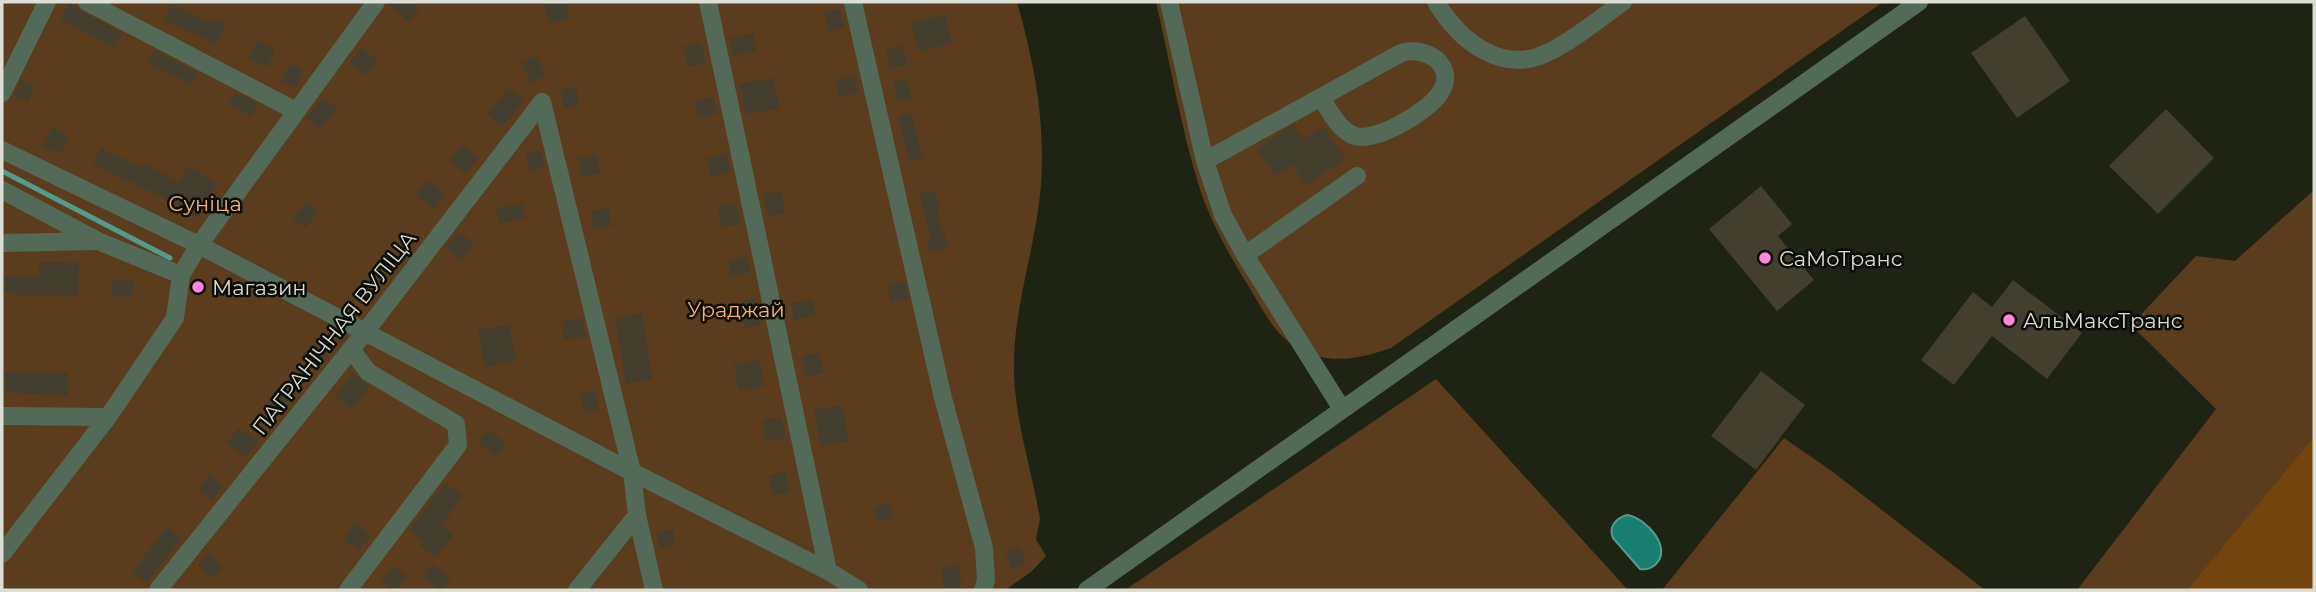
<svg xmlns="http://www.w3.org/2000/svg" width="2316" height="592" viewBox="0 0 2316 592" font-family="Montserrat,sans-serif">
  <rect width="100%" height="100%" fill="#1e2314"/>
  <!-- green -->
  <path fill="#5b3c1d" d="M2,2h1015c18,63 30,127 23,193 -6,55 -24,107 -26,162 -2,56 17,108 26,162l-4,20 10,17 -15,16 -26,18h-1003z
    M1156,2h727l-492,346c-32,11 -61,17 -92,1 -23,-13 -34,-35 -47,-57 -21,-34 -42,-70 -54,-109 -18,-59 -28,-121 -42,-181z
    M2314,190v400h-237l139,-181 -85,-84 65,-69 39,5z
    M1436,379l192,211h-504h1z
    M1784,438l49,34 152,118h-323z"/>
  <!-- forest -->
  <path fill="#73440d" d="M2314,437v153h-127z"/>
  <!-- water -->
  <path fill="#187f70" stroke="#529c8e" stroke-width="2" d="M1627,515c18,2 47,33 28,50 -5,4 -9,5 -15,4l-27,-31c-5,-11 3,-20 14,-23z"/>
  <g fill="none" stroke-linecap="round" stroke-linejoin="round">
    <!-- stream -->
    <path stroke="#529c8e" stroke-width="5" d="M2,171l168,87"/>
  </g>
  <!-- building -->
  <path fill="#433e2d" d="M387,2h24l8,7 -10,12z
    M543,2h22l4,16 -20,5z
    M69,4l53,29 -7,15 -54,-28z
    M172,4l37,19 2,-5 15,8 -9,18 -53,-24z
    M840,9l5,18 -16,4 -4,-18z
    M945,14l7,29 -33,9 -8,-29z
    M2025,16l45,65 -53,37 -46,-65z
    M753,33l3,18 -23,5 -3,-18z
    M257,41l18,9 -8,17 -19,-9z
    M701,43l4,20 -17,3 -4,-20z
    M901,45l6,19 -16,4 -5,-18z
    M361,48l16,12 -13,15 -15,-12z
    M154,50l44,23 -6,11 -44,-21z
    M536,56l10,19 -14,8 -11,-19z
    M290,64l13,7 -8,17 -14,-7z
    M854,76l3,17 -18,4 -3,-18z
    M773,78l6,30 -33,6 -6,-30z
    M907,79l5,19 -14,3 -4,-18z
    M21,80l14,6 -7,16 -14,-7z
    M576,87l3,18 -14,3 -4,-18z
    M509,88l15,13 -22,26 -15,-13z
    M235,92l23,12 -7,12 -22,-11z
    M713,97l3,17 -18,3 -3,-16z
    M323,98l14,11 -17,20 -14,-11z
    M2166,109l48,49 -56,56 -49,-48z
    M911,114l12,43 -14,4 -11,-44z
    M1293,125l10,15 20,-14 22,33 -39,26 -14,-21 -17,11 -18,-26z
    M52,127l17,9 -9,18 -17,-9z
    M462,145l16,13 -13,15 -15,-13z
    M101,148l41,20 1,-4 36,18 9,-16 29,17 -19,35 -29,-18 -76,-36z
    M540,150l5,17 -14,4 -5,-17z
    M727,154l3,18 -20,4 -3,-18z
    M597,155l3,18 -18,3 -4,-18z
    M428,180l18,15 -12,14 -18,-14z
    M1761,186l31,38 -14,12 36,44 -37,31 -68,-82z
    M930,190v3l5,-2 5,17 -4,1 13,38 -18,5 -4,-13 4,-1 -12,-45z
    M781,191l4,22 -17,3 -5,-22z
    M307,203l11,9 -13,16 -12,-10z
    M522,203l3,15 -26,5 -3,-15z
    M736,203l4,21 -18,3 -4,-21z
    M608,208l4,18 -18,3 -3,-18z
    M459,232l15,12 -13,16 -15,-13z
    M747,256l3,16 -19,4 -3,-16z
    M39,262l40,1 -1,33h-64v-4l-12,-1v-15l37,1z
    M112,280l21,1 -1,16 -20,-1z
    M2013,280l69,53 -35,46 -55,-43 -38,49 -33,-25 52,-68 19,15z
    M905,282l4,17 -19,3 -2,-17z
    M755,299l5,26 -15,3 -4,-26z
    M812,299l3,17 -21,4 -3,-17z
    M642,313l10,66 -26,5 -11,-66z
    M582,318l4,18 -21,4 -4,-18z
    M509,325l7,36 -31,6 -7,-37z
    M312,343l15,11 -10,15 -16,-12z
    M819,353l4,20 -17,4 -4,-20z
    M759,360l5,26 -25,5 -5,-27z
    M298,367l10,8 -27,37 -15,-11 11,-14 3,2z
    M1761,371l44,34 -49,65 -45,-34z
    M2,372l66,1 -1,23 -65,-4z
    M353,373l16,13 -17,23 -17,-12z
    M595,390l4,19 -15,3 -4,-19z
    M842,405l7,36 -28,5 -7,-36z
    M781,417l4,21 -19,3 -4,-21z
    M239,428l19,13 -12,16 -19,-14z
    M487,430l19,13 -10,13 -18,-13z
    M785,472l4,20 -16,3 -4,-20z
    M209,475l14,11 -11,14 -14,-10z
    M446,483l17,13 -22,30 12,9 -18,22 -15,-12 4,-4 -15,-11z
    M890,503l3,16 -16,3 -3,-15z
    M355,523l16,12 -12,15 -16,-11z
    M167,527l15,11 -35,45 -14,-11z
    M673,530l2,15 -15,3 -3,-16z
    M1020,547l6,17 -14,5 -6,-16z
    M208,554l14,12 -9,12 -15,-12z
    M432,564l19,15 -9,11 -20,-13z
    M958,565l4,22 -17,3 -4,-22z
    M393,566l13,10 -11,14 -14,-9z"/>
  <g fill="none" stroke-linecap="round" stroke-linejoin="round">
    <!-- minor -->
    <path stroke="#526a57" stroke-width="18" d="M87,2l209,109
      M708,2l120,569
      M853,2l90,396 41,150 2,32 -3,10
      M1169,2l36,159 18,54 22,40 97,154
      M1436,2c23,38 65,73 111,51 27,-13 52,-34 76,-51
      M2,93l45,-91
      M542,102l90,370 5,43 17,75
      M2,150l197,95 433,227 196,99 31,19
      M1205,161l196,-108c25,-8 57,13 39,40 -11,18 -67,52 -88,42 -14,-7 -23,-25 -31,-37
      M2,190l96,51 83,34 -6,43 -67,99 -106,137
      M2,243l94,-2
      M1245,255l112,-79
      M181,275l18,-30 177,-243
      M2,416l106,1
      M158,590l207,-258 177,-230
      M348,590l110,-145 -2,-21 -88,-52 -17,-23
      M577,590l60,-75
      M1087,590l832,-588"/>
  </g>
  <!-- markers -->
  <g fill="#fe86e1" stroke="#090b05" stroke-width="2.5">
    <circle cx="1765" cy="258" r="7"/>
    <circle cx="198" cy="287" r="7"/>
    <circle cx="2009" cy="320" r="7"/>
  </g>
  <g text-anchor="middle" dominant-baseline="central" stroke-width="5" stroke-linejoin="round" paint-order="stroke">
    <!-- park labels -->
    <g font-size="21" fill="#fbb36c" stroke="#090b05">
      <text x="205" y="203">Суніца</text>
      <text x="736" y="309">Ураджай</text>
    </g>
    <!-- poi labels -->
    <g font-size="21" fill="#dbded4" stroke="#090b05" text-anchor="start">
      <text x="1779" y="258">СаМоТранс</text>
      <text x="212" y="287">Магазин</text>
      <text x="2023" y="320">АльМаксТранс</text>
    </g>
    <!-- street labels -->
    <g font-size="21" fill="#dbded4" stroke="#090b05">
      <text transform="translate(334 333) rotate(-52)">ПАГРАНІЧНАЯ ВУЛІЦА</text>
    </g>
  </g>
  <!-- border -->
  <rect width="2316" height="592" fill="none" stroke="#dbded4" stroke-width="7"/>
</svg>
